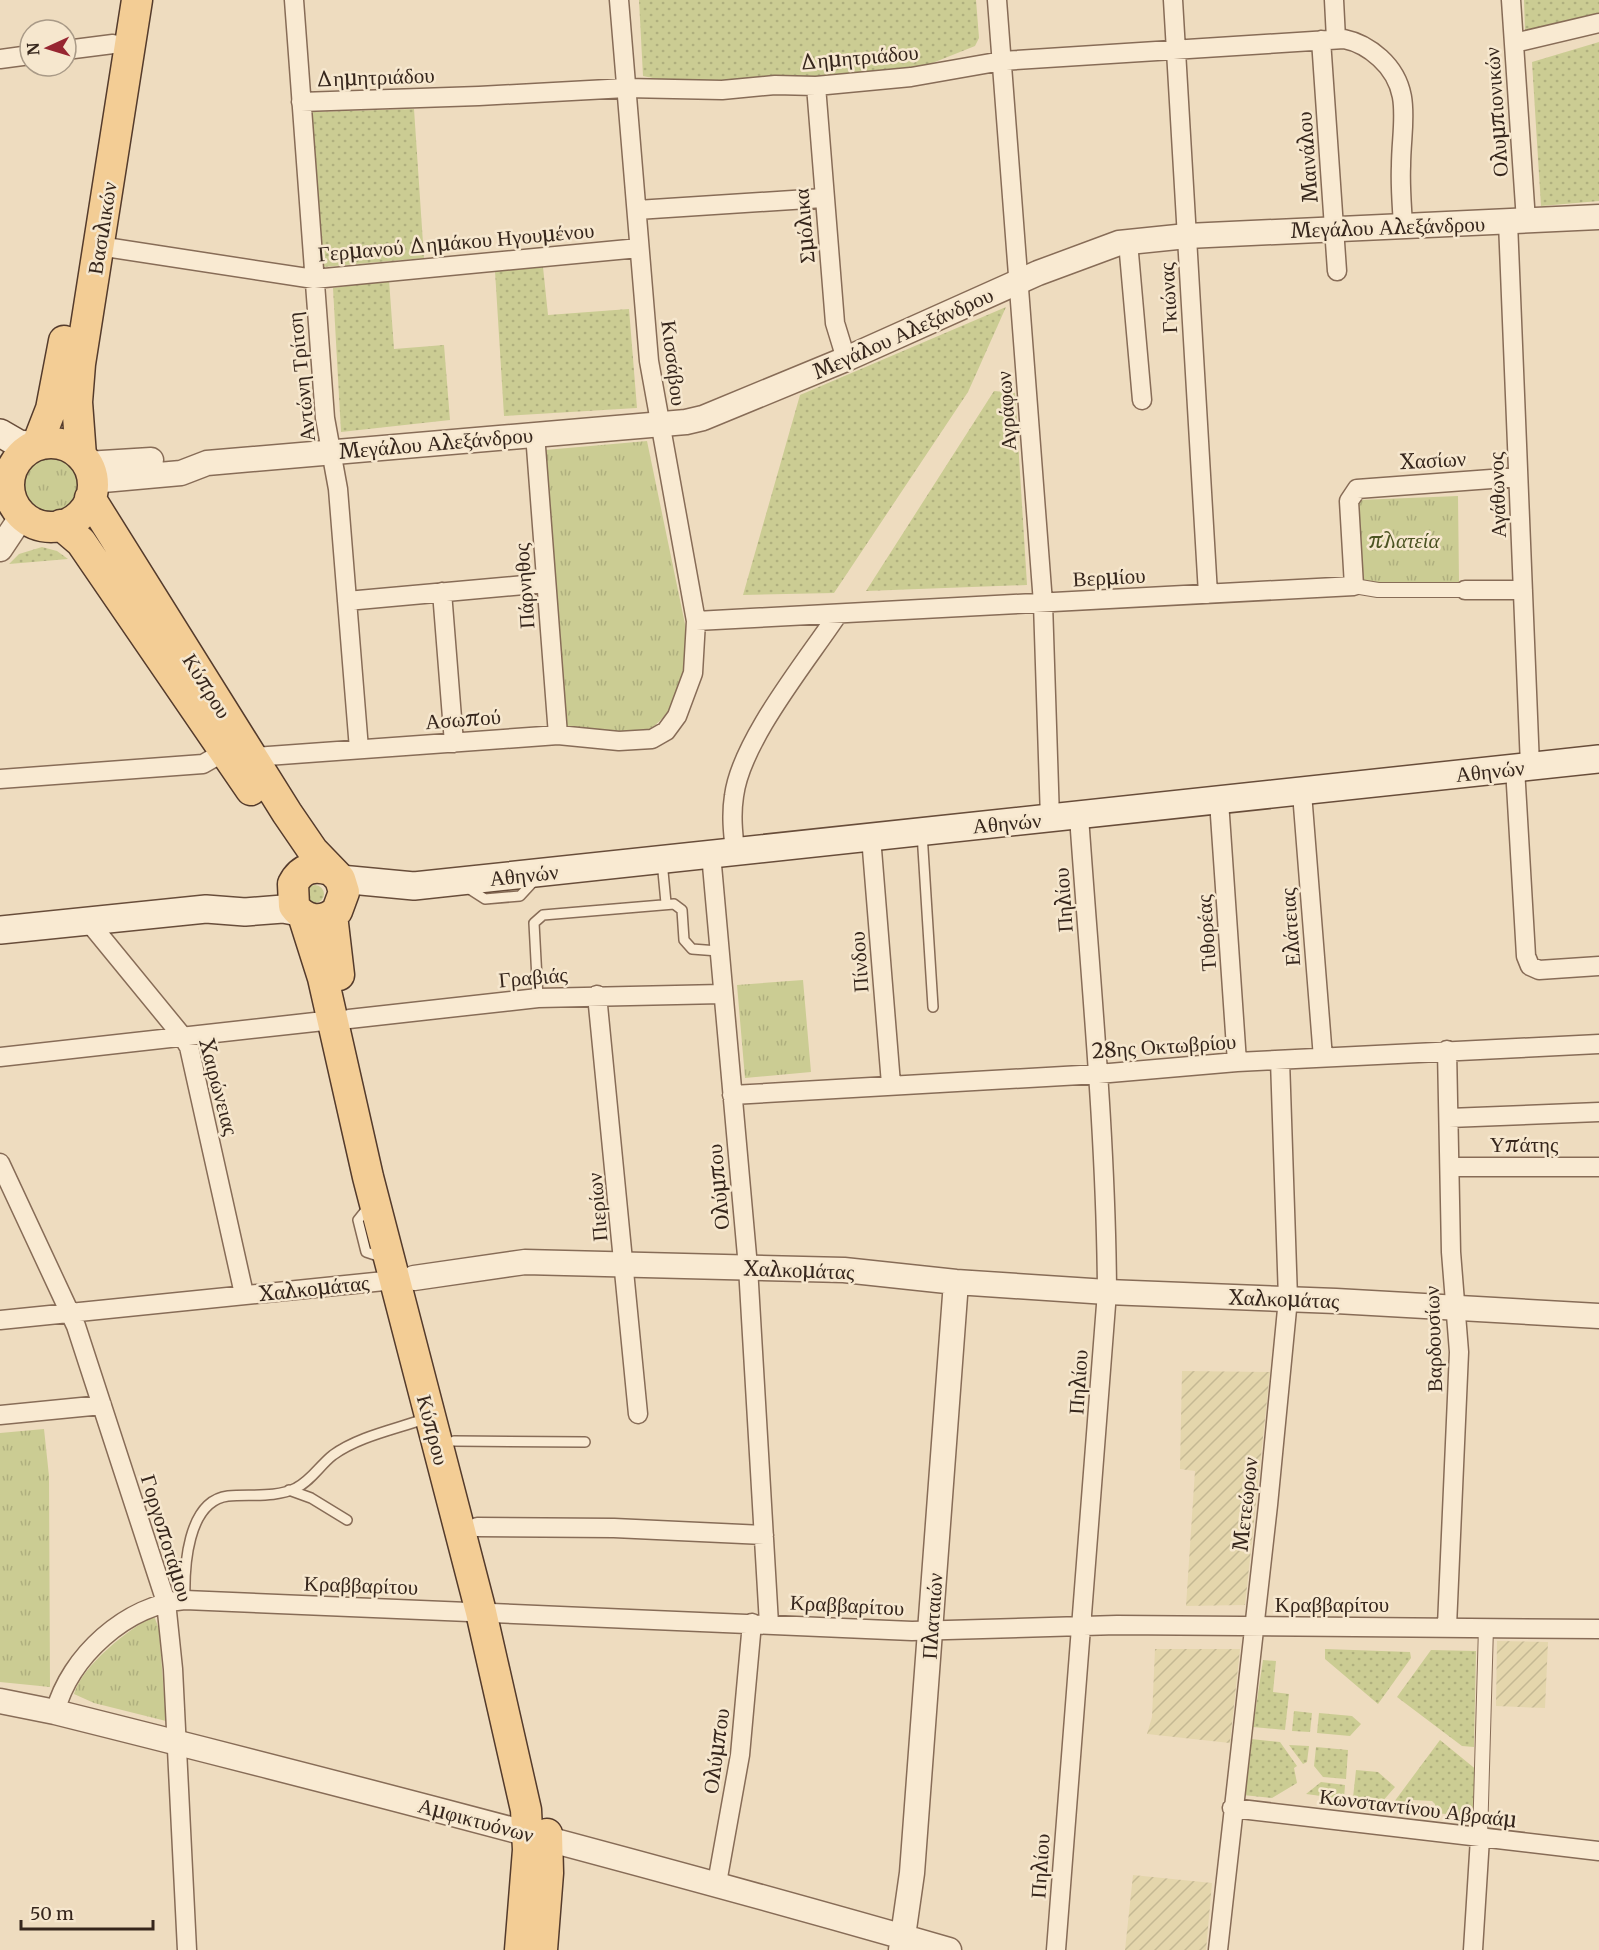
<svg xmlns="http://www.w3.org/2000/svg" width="1599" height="1950" viewBox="0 0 1599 1950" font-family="Merriweather,serif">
  <defs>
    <pattern id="farmland-furrows" width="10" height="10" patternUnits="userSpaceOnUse" patternTransform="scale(1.5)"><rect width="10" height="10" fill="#e4d6ac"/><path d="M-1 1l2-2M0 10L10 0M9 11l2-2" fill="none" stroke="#c4b893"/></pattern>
    <pattern id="grass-dots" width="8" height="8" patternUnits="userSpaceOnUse" patternTransform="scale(1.5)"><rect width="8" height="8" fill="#cbcc93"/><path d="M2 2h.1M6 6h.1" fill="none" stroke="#afaf7e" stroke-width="1.8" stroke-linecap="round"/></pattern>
    <pattern id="park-tufts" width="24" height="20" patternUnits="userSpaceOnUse" patternTransform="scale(1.5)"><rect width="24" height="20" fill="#cbcc93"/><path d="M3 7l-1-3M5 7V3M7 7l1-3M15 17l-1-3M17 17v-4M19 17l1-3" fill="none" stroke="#afaf7e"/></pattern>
  </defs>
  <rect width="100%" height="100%" fill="#eedcbf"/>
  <!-- farmland -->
  <path fill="url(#farmland-furrows)" d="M1182,1371l88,1 -25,233 -59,1 9,-135 -15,-2z
    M1497,1641l51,1 -3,66 -49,-2z
    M1155,1649h85l-10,94 -83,-9 5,-17z
    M1133,1875l79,8 -6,67h-81z"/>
  <!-- grass -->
  <path fill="url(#grass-dots)" d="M639,0h337l3,38 -4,8 -65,26 -90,8 -143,3 -34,-7z
    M1524,0h75v13l-74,17z
    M1599,42v159l-58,5 -9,-144z
    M414,109l10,149 -101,9 -11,-155z
    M543,267l5,48 81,-6 8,99 -133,8 -9,-145z
    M389,280l5,69 50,-4 6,75 -109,12 -8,-144z
    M1006,307l-38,85 -134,201 -91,2 57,-200z
    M994,391l21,2 12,192 -161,6z
    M42,547l15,4 11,8 -59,5 10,-10z
    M306 894a9 9 0 1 1 18 0a9 9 0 1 1-18 0Z
    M1325,1649l85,3 1,6 -33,46 -53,-45z
    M1431,1650l45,1 -2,96 -12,-1 -65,-49z
    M1263,1660l13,1 -3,31 16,2 -4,36 -32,-3z
    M1294,1711l18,2 -2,19 -18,-1z
    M1319,1713l33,3 9,8 -11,12 -33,-3z
    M1251,1739l29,3 17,24 -3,2 3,15 -25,15 -29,-3z
    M1440,1740l38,31 -3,46 -13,-1 -1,7 -6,-1 -8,-8 -12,-1v-9l-3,-3 -19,-1v12l-19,-2v-8z
    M1289,1745l20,1 -2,16 -4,2z
    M1316,1747l32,3 -2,29 -23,-2 -9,-11z
    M1356,1770l22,2 17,15 -20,23 -23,-3z
    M1321,1782l24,3 -1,14 -38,-5z"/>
  <!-- park -->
  <path fill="url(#park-tufts)" d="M647,441l38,183c4,37 -2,82 -35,105l-36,3 -48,-4 -21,-278z
    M21 486a29 29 0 1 1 58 0a29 29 0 1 1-58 0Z
    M1458,496l1,86 -96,1 -4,-83z
    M803,980l8,92 -66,6 -8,-93z
    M44,1429l5,47 1,211 -50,-5v-249z
    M154,1616l5,13 7,92 -72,-18 -20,-9c8,-28 54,-65 80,-78z"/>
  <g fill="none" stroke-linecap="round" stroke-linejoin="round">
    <defs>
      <path id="service" d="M922,833l11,174
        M662,861l4,42
        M471,890l14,9 35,-3 12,-13
        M538,998l-4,-75 9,-8 131,-11 8,6 2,30 8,9 26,2
        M366,1210l-8,10 8,32 12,4
        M454,1441l131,1
        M289,1490l22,8 36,22
        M185,1600c-1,-32 2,-99 43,-104 22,-2 48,2 68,-8 15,-7 24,-23 37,-33 26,-19 64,-26 94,-37"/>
      <path id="pedestrian" d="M1354,586l24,4h87
        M1480,1838l6,-211"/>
      <path id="minor" d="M294,0l31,418 13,71 21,260
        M997,0l46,603 7,216
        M1173,0l35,594
        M1334,0l2,39
        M1511,0l15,221
        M1321,40l16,231
        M1514,43l85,-20
        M66,50l47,-6
        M0,59l30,-4
        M816,86l19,237 11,36
        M301,102l178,-6 147,-8 96,2 53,-5 41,1 95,-9 91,-16 342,-22c15,3 25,9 36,19 34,31 21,67 21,108 -1,20 1,40 2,60
        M637,210l186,-12
        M1508,222l22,544
        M1128,242l14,158
        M99,246l215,33 325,-31
        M535,434l23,301
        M1465,590h58
        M442,592l12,151
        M347,601l199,-18
        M696,621l658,-35 -5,-85 8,-12 161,-12
        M253,757l305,-22 61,6 33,-2 14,-8 11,-15 16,-43 3,-52 -47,-260 -30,-361
        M1515,768l11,188 4,10 9,4 60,-4
        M0,779l203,-15 21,-12
        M1302,793l21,265
        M1219,801l18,261
        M871,837l20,247
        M735,851c-2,-18 -4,-36 -1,-55 7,-55 72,-134 104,-182
        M711,854l37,413 21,357
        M88,921l95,116 6,10 55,247
        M597,995l41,419
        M349,1019l189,-21 184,-4
        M0,1057l333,-37
        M732,1095l366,-21 139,-12 362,-18
        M1449,1118l150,-6
        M0,1163l76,163 90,276 7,67 14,281
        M1450,1167h149
        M0,1320l404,-41
        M0,1415l102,-10
        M477,1527l137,1 150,7
        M1447,1626l12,-274 -8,-100 -4,-202
        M55,1712c15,-56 71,-107 130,-112l727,31 205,-6 482,4
        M1232,1808l367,43
        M717,1883l23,-128 12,-132
        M1056,1950l51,-658c-1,-159 -17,-317 -28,-476
        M1218,1950l50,-445 20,-206 -8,-239
        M1473,1950l7,-112"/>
      <path id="tertiary" d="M86,464l65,-4
        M92,481l89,-8 26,-10 479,-41 17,-4 143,-59 192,-86 81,-30 68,-7 412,-19
        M0,549l22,-33
        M414,1278l111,-16 319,8 112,12 151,10 229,9 263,15
        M0,1701l55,11c300,75 598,153 894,238
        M901,1950l11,-77 44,-591"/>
      <path id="secondary" d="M0,433l19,11 16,2
        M0,473l9,10
        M340,879l74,7 1185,-127
        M0,930l206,-21 39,3 38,-3 16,3"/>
      <path id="primary" d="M9 485a42 42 0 1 1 84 0a42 42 0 1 1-84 0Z
        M37,445l14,-36 13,-68
        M81,456l-4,-54 3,-38 57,-364
        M90,498l197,315 26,38 27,28 4,13 -7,19c-15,13 -32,10 -43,-5l-1,-22c8,-16 21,-19 37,-14
        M61,525l20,17 170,248
        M303,915l20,63 45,199 113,435 45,198 2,40 -8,100
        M332,915l7,60
        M542,1950l6,-77 -1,-39"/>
    </defs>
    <!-- service casing -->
    <use href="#service" stroke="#876c57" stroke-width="12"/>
    <!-- pedestrian casing -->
    <use href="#pedestrian" stroke="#876c57" stroke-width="16"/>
    <!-- minor casing -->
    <use href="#minor" stroke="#876c57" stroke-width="21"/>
    <!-- tertiary casing -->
    <use href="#tertiary" stroke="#876c57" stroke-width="27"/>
    <!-- secondary casing -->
    <use href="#secondary" stroke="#684d3a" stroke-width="30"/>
    <!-- primary casing -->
    <use href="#primary" stroke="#543b2c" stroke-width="33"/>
    <!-- service -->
    <use href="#service" stroke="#f9ead2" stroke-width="9"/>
    <!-- pedestrian -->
    <use href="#pedestrian" stroke="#f9ead2" stroke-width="14"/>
    <!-- minor -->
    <use href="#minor" stroke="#f9ead2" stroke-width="18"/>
    <!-- tertiary -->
    <use href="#tertiary" stroke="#f9ead2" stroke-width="24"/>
    <!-- secondary -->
    <use href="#secondary" stroke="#f9ead2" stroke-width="27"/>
    <!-- primary -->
    <use href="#primary" stroke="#f3cd95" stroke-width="30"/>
  </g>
  <g text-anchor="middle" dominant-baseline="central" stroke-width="5" stroke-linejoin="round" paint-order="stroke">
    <!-- street labels -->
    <g font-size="21" fill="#36261c" stroke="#f6e7ce">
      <text transform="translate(859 57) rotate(-5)">Δημητριάδου</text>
      <text transform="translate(375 77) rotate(-2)">Δημητριάδου</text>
      <text transform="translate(1496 112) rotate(-94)">Ολυμπιονικών</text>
      <text transform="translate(1307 157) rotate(-94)">Μαινάλου</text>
      <text transform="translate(804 226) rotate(-95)">Σμόλικα</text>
      <text transform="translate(1388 227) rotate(-2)">Μεγάλου Αλεξάνδρου</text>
      <text transform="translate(102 228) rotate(-81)">Βασιλικών</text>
      <text transform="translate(456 242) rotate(-5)">Γερμανού Δημάκου Ηγουμένου</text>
      <text transform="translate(1168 298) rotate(-93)">Γκιώνας</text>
      <text transform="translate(903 333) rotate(-24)">Μεγάλου Αλεξάνδρου</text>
      <text transform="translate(674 363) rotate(83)">Κισσάβου</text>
      <text transform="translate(301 377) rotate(-96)">Αντώνη Τρίτση</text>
      <text transform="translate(1006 411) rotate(-94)">Αγράφων</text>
      <text transform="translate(436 443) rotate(-5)">Μεγάλου Αλεξάνδρου</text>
      <text transform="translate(1433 460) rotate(-3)">Χασίων</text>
      <text transform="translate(1497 495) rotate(-92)">Αγάθωνος</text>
      <text transform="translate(1109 577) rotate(-3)">Βερμίου</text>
      <text transform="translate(524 586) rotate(-94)">Πάρνηθος</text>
      <text transform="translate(207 686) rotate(58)">Κύπρου</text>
      <text transform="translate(463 719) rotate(-4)">Ασωπού</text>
      <text transform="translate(1490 771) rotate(-6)">Αθηνών</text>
      <text transform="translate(1007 823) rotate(-5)">Αθηνών</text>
      <text transform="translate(524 875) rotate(-6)">Αθηνών</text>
      <text transform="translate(1063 900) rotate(-94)">Πηλίου</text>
      <text transform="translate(1290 927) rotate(-94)">Ελάτειας</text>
      <text transform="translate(1206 933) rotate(-94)">Τιθορέας</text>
      <text transform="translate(859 962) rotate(-94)">Πίνδου</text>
      <text transform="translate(533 977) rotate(-5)">Γραβιάς</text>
      <text transform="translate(1164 1046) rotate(-4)">28ης Οκτωβρίου</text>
      <text transform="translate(219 1087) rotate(75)">Χαιρώνειας</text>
      <text x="1524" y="1144">Υπάτης</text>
      <text transform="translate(718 1187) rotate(-95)">Ολύμπου</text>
      <text transform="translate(597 1207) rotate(-95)">Πιερίων</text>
      <text transform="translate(799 1270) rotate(2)">Χαλκομάτας</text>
      <text transform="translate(314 1288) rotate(-6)">Χαλκομάτας</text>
      <text transform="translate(1284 1299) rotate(2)">Χαλκομάτας</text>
      <text transform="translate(1433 1339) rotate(-92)">Βαρδουσίων</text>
      <text transform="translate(1078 1382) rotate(-86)">Πηλίου</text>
      <text transform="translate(433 1430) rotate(75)">Κύπρου</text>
      <text transform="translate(1245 1504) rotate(-84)">Μετεώρων</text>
      <text transform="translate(167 1538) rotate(73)">Γοργοποτάμου</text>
      <text transform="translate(361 1585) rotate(2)">Κραββαρίτου</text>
      <text x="1332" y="1604">Κραββαρίτου</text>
      <text transform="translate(847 1605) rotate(3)">Κραββαρίτου</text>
      <text transform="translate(932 1616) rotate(-86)">Πλαταιών</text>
      <text transform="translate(716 1751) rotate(-82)">Ολύμπου</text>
      <text transform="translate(1418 1808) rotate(7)">Κωνσταντίνου Αβραάμ</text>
      <text transform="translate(476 1820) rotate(15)">Αμφικτυόνων</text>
      <text transform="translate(1040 1866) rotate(-86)">Πηλίου</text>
    </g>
    <!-- park labels -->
    <g font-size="21" font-style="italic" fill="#4b5322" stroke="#f6e7ce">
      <text x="1404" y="540">πλατεία</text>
    </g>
  </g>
  <!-- north arrow -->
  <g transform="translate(48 48) rotate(266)"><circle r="28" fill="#f6e7ce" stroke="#a99a87" stroke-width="1.5"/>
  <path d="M0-4.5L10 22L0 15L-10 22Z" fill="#972631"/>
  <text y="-9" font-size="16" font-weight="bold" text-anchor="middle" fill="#36261c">N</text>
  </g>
  <!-- scale -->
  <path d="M21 1920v9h132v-9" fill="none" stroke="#36261c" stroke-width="3"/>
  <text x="30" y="1920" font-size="18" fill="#36261c" stroke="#f6e7ce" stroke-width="4.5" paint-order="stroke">50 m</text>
</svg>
